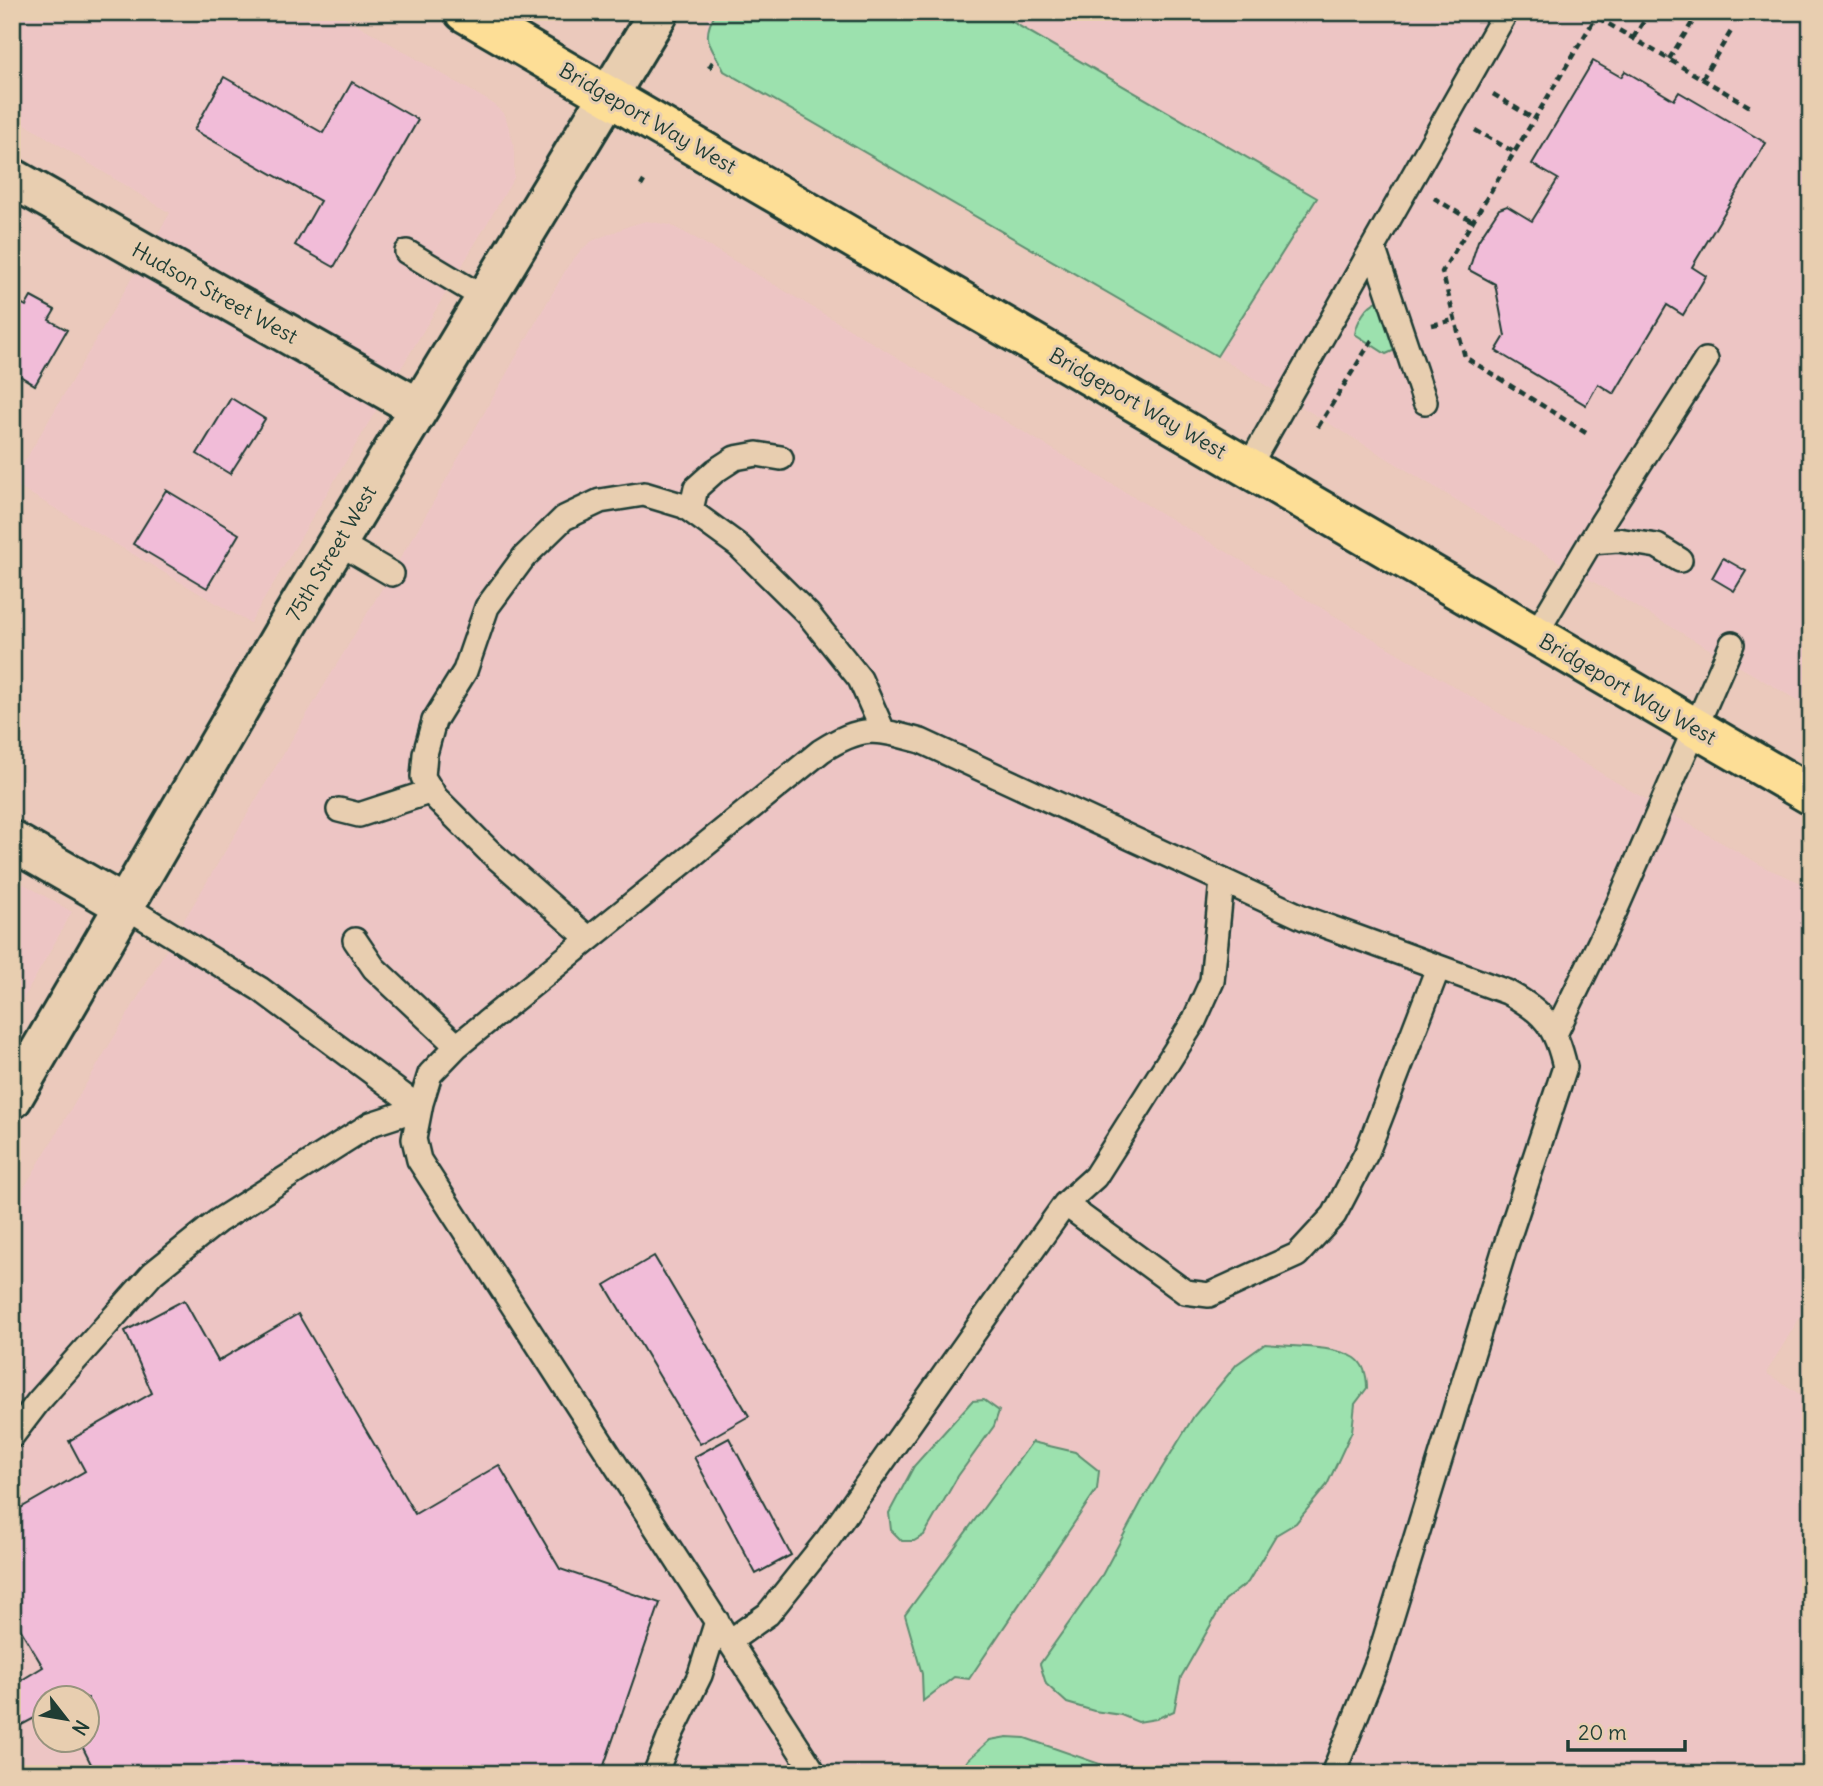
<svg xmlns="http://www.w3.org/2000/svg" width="1823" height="1786" viewBox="0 0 1823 1786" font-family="Delius,sans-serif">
  <rect width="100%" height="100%" fill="#ebc9bc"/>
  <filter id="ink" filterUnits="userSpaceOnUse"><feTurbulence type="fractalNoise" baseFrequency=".0143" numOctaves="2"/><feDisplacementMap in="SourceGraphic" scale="14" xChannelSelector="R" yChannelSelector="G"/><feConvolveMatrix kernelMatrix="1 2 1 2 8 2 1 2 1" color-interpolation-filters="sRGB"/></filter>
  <g filter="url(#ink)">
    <!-- built -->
    <path fill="#edc5c4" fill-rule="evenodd" d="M12,12h324l156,91 13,12 9,30v33l-264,445 -238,-140 158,-270 -158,-97z
      M708,12h1103v134l-5,8 5,3v551l-255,-148 -339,-204 -493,-285 -11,-12 -8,-24z
      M646,221l24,4 27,14 929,549 140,80 45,19v412l-45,74 45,28v373h-1799v-566l411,-688 145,-254 13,-16 11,-9 37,-15zM46,1698h42v42h-42z
      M12,877l60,35 -60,107z"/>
    <!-- green -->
    <path fill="#9ce1ae" stroke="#5e8f71" stroke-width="2" d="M716,12h279l322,186 -100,158 -493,-285c-12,-25 -25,-30 -8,-59z
      M1378,301l5,3 13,40 -1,6 -9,4 -31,-20c2,-12 11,-29 23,-33z
      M1265,1344c24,3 69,1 90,14 10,7 12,19 12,30l-12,16 -3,27 -25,54 -31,38 -20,12 -28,47 -23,18 -44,77 -7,34 -18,8 -18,3 -17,-7 -27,-4 -27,-8 -21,-19 -6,-20 60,-85 43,-80 51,-83 43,-52z
      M984,1400l15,11 -5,15 -36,50 -34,59 -10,6h-12l-11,-11 -2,-17 25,-47 58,-65z
      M1032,1442l43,10 24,19 -2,18 -128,190 -15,-2 -31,24 -1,-27 -17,-59z
      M1007,1737l18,1 92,32 -2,4h-156l9,-14 22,-20z"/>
    <!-- building -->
    <path fill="#f1bcd8" stroke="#1f3d34" stroke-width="2" d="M1593,61l28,16 4,-6 49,29 5,-8 87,51 -74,124 14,9 -23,39 -16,-10 -53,89 -16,-10 -12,21 -90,-54 9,-15 -10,-52 -26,-14 9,-29 21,-32 8,-3 25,15 26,-42 -26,-15z
      M224,77l99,56 29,-51 66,38 -84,147 -39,-22 25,-44 -126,-71z
      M31,297l24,13 -6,10 18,10 -32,55 -23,-14v-73l14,8z
      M231,398l34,21 -35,55 -33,-20z
      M166,490l73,44 -32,54 -74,-44z
      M1723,558l23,13 -12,20 -22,-13z
      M654,1256l95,160 -49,28 -95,-159z
      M184,1300l34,61 80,-47 117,200 84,-49 61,104 100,34 -59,171h-505l-17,-34h9v-42h-42v14l-34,18v-44l31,-19 -31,-52v-102l73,-42 -16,-30 83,-48 -27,-62z
      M729,1438l62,117 -35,19 -62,-117z"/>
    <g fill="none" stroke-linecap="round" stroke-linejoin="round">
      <defs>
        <path id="service" d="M1373,247l52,155
          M407,252l77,46
          M1248,468l258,-456
          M691,510l5,-22 19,-17 20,-13 22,-4 24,4
          M337,542l55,32
          M1590,542l28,-2 39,6 23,14
          M1535,635l68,-114 103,-161
          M339,810l20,5 73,-24
          M125,906l135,83 160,119
          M589,939l-100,-88 -53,-53 -13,-21 2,-23 9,-33 31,-50 22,-64 37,-50 40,-39 36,-17 44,-7 40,12 55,40 69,68 52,65 23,52
          M355,940l19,28 83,78
          M1555,1034l61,-125 116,-265
          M1065,1204l120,88 24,3 88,-40 37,-40 33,-63 71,-184
          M12,1436l26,-34 115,-129 65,-52 153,-97 49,-16
          M730,1641l38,-27 60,-75 237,-335 30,-27 99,-156 18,-40 10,-100
          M655,1774l16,-40 29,-59 17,-54
          M815,1774l-396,-614 -5,-21 7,-36 9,-29 27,-28 364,-295c41,-26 54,-23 100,-10l383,177 203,74c37,20 49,34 58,75l-61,184 -125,407 -46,116"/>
        <path id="minor" d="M12,178l405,229
          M12,841l113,65"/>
        <path id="tertiary" d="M12,1099l281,-483 366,-604"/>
        <path id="primary" d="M464,12l1347,783"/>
      </defs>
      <!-- service casing -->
      <use href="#service" stroke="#1f3d34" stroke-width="28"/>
      <!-- minor casing -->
      <use href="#minor" stroke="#1f3d34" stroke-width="44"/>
      <!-- tertiary casing -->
      <use href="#tertiary" stroke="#1f3d34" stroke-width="44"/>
      <!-- primary casing -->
      <use href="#primary" stroke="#1f3d34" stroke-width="44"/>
      <!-- path -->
      <path stroke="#1f3d34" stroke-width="4.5" stroke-dasharray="7 5" stroke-linecap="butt" d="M1588,12l164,96
        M1633,38l17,-26
        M1669,59l30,-47
        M709,68l5,-8
        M1702,79l31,-51
        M1493,94l41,25
        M1475,130l39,22
        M641,186l3,-5
        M1434,198l38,23
        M1432,325l22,-5
        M1318,427l54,-87
        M1586,433l-121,-76 -23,-85 154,-255"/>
      <!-- service -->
      <use href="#service" stroke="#e8ceb0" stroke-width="23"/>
      <!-- minor -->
      <use href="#minor" stroke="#e8ceb0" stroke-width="38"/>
      <!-- tertiary -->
      <use href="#tertiary" stroke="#e8ceb0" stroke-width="38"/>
      <!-- primary -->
      <use href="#primary" stroke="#fdde96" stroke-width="38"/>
    </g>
  </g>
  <g text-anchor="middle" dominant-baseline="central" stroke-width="6" stroke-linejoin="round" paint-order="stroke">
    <!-- street labels -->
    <g font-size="21" fill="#1f3d34" stroke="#e8ceb0">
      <text transform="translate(648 118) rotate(30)">Bridgeport Way West</text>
      <text transform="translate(215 293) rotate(29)">Hudson Street West</text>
      <text transform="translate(1138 403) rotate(30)">Bridgeport Way West</text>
      <text transform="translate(331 553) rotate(-59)">75th Street West</text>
      <text transform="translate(1628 689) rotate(30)">Bridgeport Way West</text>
    </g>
  </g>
  <!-- margin -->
  <rect width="1823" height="1786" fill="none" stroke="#e8ceb0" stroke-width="42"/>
  <rect x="21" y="21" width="1781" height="1744" fill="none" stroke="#1f3d34" stroke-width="2.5" filter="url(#ink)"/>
  <!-- north arrow -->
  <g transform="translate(66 1719) rotate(121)"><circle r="33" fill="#e8ceb0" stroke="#98947e" stroke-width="2"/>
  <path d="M0-5L12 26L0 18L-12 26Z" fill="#1f3d34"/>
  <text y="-10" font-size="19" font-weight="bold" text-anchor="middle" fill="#1f3d34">N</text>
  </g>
  <!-- scale -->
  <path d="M1568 1740v10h117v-10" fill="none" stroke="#1f3d34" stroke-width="3.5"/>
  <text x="1578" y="1740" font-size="21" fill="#1f3d34" stroke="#e8ceb0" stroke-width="5" paint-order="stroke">20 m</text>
</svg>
